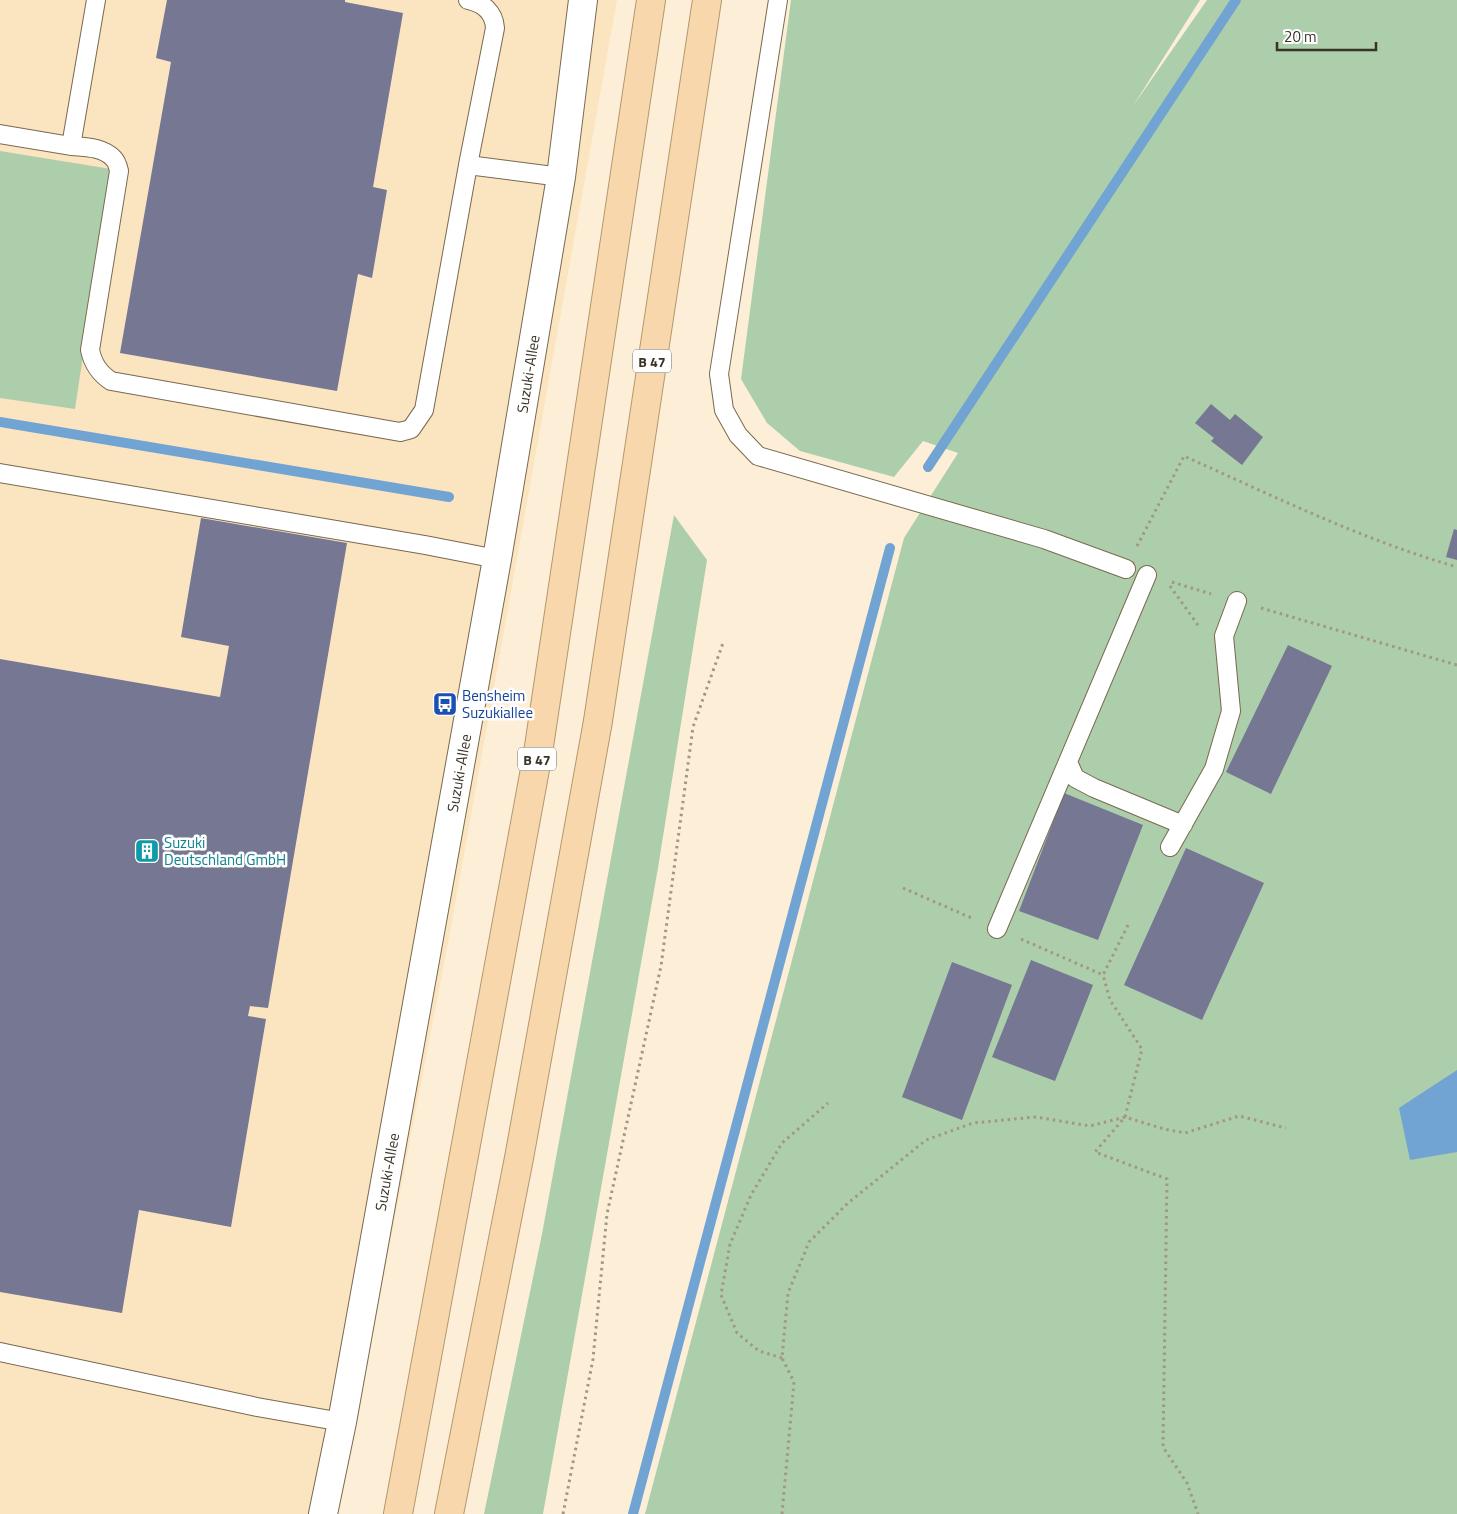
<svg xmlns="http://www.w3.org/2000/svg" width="1457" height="1514" viewBox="0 0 1457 1514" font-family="'Titillium Web',sans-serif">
  <rect width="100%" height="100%" fill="#fdefd7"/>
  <!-- built -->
  <path fill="#fbe4c0" d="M0,0h617l-168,938 -111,576h-338z"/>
  <!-- green -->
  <path fill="#adceab" d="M791,0h409l-67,106 74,-106h250v1514h-812l259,-976 54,-85 -35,-12 -29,36 -94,-26 -33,-28 -26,-44z
    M0,151l111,18 -36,240 -75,-11z
    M674,515l33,45 -49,308 -115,646h-59l58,-280z"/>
  <!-- water -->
  <path fill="#72a4d3" d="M1457,1070v82l-47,8 -11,-52z"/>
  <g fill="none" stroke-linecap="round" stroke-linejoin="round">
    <!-- stream -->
    <path stroke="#72a4d3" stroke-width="10" d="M0,422l449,75
      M928,467l308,-467
      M633,1514l257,-966"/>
  </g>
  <!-- building -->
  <path fill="#767793" d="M167,0h178v2l58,11 -30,174 14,3 -15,88 -14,-4 -21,117 -217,-38 51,-291 -15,-4z
    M1211,404l19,16 5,-6 28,23 -21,28 -31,-24 3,-3 -19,-15z
    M201,518l146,25 -79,465 -18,-2 -2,10 18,3 -35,208 -92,-17 -17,103 -122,-21v-633l220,38 9,-51 -48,-9z
    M1454,529l3,1v30l-11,-3z
    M1288,645l44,21 -61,128 -45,-22z
    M1064,793l79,32 -45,115 -79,-29z
    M1186,848l78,35 -62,137 -78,-35z
    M1031,960l62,25 -38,96 -63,-24z
    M952,962l60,23 -50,135 -60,-23z"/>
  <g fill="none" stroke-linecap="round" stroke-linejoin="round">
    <defs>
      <path id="service" d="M468,0c15,3 26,12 27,28l-27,137 93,12
        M778,0l-59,374 5,36 14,25 20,21 286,83 82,30
        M0,134l71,12 25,-146
        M71,146c14,1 33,1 43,13 3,3 4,8 5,12l-29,179c3,14 9,23 21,31l289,51 11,-3 13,-19 44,-245
        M0,473l425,72 72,14
        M1068,762l7,16 19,10 89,37
        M1170,847l44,-78 17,-58 -7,-75 13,-35
        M997,929l150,-354
        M0,1352l257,55 85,15"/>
      <path id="minor" d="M323,1514l19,-92 155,-863 64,-382 22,-177"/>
      <path id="trunk" d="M398,1514l140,-761 113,-753
        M449,1514l70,-356 79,-437 109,-721"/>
    </defs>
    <!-- service casing -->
    <use href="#service" stroke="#79694f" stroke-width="20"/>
    <!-- minor casing -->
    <use href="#minor" stroke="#79694f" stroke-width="30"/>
    <!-- trunk casing -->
    <use href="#trunk" stroke="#b49770" stroke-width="30"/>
    <!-- path -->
    <path stroke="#a19784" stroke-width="3" stroke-dasharray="2.5 4" stroke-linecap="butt" d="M1137,546l47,-90c89,40 179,84 273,111
      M1172,582l39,12
      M1170,586l30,42
      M1261,608l196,57
      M903,888l71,31
      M1128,925l-25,50 7,25 32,49 -17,68 -30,35 72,27 -4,268 24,36 11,31
      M1021,939l82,36
      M782,1358l-23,-7 -22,-18 -16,-38 9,-51 21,-49 31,-52 46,-40
      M563,1514l30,-155 14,-145 54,-248 32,-239 30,-84
      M782,1514l12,-132 -12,-24 6,-65 21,-51 39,-39 78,-63 47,-17 63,-6 54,9 35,-9 39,12 21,4 54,-17 47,12"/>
    <!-- service -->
    <use href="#service" stroke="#fff" stroke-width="18"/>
    <!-- minor -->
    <use href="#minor" stroke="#fff" stroke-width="28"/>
    <!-- trunk -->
    <use href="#trunk" stroke="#f8d7ac" stroke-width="28"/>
  </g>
  <!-- icons -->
  <defs>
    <symbol id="bus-square" viewBox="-11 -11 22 22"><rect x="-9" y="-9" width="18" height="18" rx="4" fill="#1a4fb4" stroke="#fefefe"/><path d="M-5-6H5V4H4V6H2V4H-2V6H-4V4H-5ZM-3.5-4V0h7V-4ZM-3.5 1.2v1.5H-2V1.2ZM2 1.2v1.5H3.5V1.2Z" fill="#fff"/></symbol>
    <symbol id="building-square" viewBox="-11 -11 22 22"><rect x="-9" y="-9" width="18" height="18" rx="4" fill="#0f9aa8" stroke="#fefefe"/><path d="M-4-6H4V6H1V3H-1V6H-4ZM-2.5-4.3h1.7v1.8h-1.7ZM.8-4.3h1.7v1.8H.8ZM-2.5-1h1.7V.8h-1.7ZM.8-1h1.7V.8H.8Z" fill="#fff"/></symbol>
  </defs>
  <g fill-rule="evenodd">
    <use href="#bus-square" x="431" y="690" width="28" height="28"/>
    <use href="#building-square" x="133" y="837" width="28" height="28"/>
  </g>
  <g text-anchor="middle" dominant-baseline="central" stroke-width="5" stroke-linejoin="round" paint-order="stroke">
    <!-- shield labels -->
    <g fill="#fefefe" stroke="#757068" stroke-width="1">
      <rect x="633" y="349.5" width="38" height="23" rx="4"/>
      <rect x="518" y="747.5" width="38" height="23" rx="4"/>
    </g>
    <g font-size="14" font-weight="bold" fill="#3a3327">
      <text x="652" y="361">B 47</text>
      <text x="537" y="759">B 47</text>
    </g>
    <!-- street labels -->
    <g font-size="15" fill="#3a3327" stroke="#fefefe">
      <text transform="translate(528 374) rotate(-81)">Suzuki-Allee</text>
      <text transform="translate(459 773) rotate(-80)">Suzuki-Allee</text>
      <text transform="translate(387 1172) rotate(-80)">Suzuki-Allee</text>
    </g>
    <!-- transit labels -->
    <g font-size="15" fill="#164399" stroke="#fefefe" text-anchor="start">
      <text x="462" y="695">Bensheim<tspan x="462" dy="17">Suzukiallee</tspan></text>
    </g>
    <!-- culture labels -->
    <g font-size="15" fill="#0d838f" stroke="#fefefe" text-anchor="start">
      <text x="164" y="842">Suzuki<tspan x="164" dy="17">Deutschland GmbH</tspan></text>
    </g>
  </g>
  <!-- scale -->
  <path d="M1277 42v8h99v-8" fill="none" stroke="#3a3327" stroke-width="2.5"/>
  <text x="1284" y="42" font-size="15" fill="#3a3327" stroke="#fefefe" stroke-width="4" paint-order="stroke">20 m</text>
</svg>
